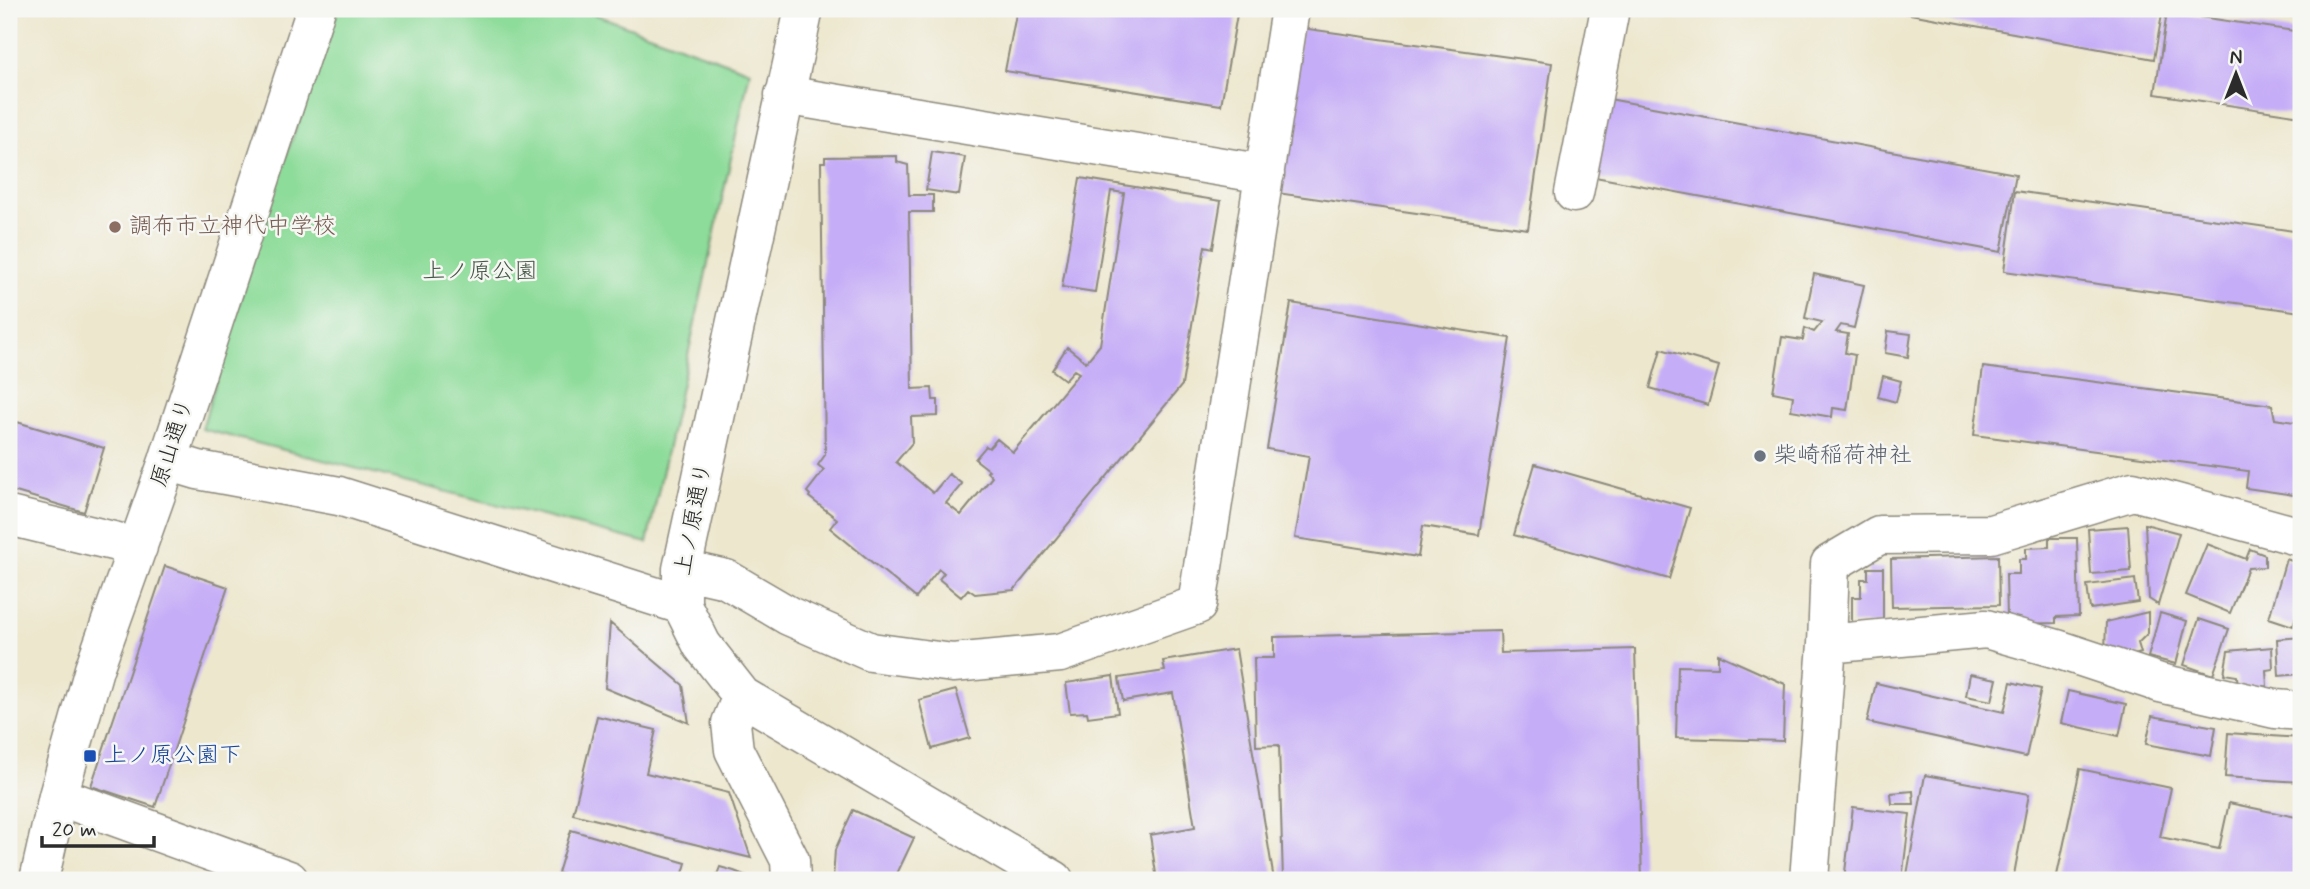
<svg xmlns="http://www.w3.org/2000/svg" width="2310" height="889" viewBox="0 0 2310 889" font-family="Mynerve,'Klee One',sans-serif">
  <rect width="100%" height="100%" fill="#f6f6f2"/>
  <filter id="ink" filterUnits="userSpaceOnUse"><feTurbulence type="fractalNoise" baseFrequency=".0143" numOctaves="2"/><feDisplacementMap in="SourceGraphic" scale="14" xChannelSelector="R" yChannelSelector="G"/><feConvolveMatrix kernelMatrix="1 2 1 2 8 2 1 2 1" color-interpolation-filters="sRGB"/></filter>
  <filter id="wash" filterUnits="userSpaceOnUse"><feTurbulence type="fractalNoise" baseFrequency=".00686" numOctaves="4" result="noise"/><feDisplacementMap in="SourceGraphic" scale="28" xChannelSelector="R" yChannelSelector="G"/><feGaussianBlur stdDeviation="1.57" result="paint"/><feColorMatrix in="noise" values="0 0 0 0 0 0 0 0 0 0 0 0 0 0 0 0 0 1.4 0 .05"/><feComposite in="paint" operator="in"/></filter>
  <g filter="url(#wash)">
    <rect width="100%" height="100%" fill="#ede7ce"/>
    <!-- green -->
    <path fill="#8ddc9a" stroke="#5c8462" stroke-width="2" d="M338,9h242l170,62 -103,472 -445,-114c26,-90 53,-181 83,-270 17,-50 39,-98 53,-150z"/>
    <g id="blocks">
      <!-- building -->
      <path fill="#c6adf7" d="M1017,9h122l25,5v-5h74l-17,96 -216,-34z
        M1883,9h280l-9,50z
        M2167,12l134,20v84l-146,-22z
        M1301,28l251,35 -24,166 -251,-36z
        M1609,99l407,75 -15,78 -406,-75z
        M932,152l33,5 -6,38 -33,-5z
        M897,156v6l11,3 1,30h24v17h-24l3,177 20,-1 1,12h5v16l-27,1 1,26 -16,19 37,31 16,-19 13,10 -16,19 15,12 31,-38 -5,-5 2,-2 -14,-11 11,-13 3,2 8,-9 16,13 66,-79 -5,-3 -9,10 -13,-10 15,-23 19,15 14,-17 24,-152 -13,-2 -16,101 -33,-5 18,-109 141,23 -8,47 -8,-2 -23,139 -168,205 -39,4 -7,-5 -7,8 -22,-18 5,-6 -5,-4 -23,29 -86,-70 7,-9 -28,-22 1,-2 -3,-3 17,-22 -6,-5 7,-10 -4,-293h4v-5z
        M2015,191l286,41v80l-297,-41z
        M1814,274l50,11 -10,43 -13,-3 -5,7 12,2 -3,19 10,2 -8,55 -14,-2 -1,9 -41,-7 2,-14 -20,-4 9,-55 21,3 2,-12 9,4 8,-10 -17,-4z
        M1291,303l219,35 -31,197 -56,-9 -5,31 -123,-19 14,-82 -42,-7z
        M1888,331l23,3 -3,23 -23,-4z
        M1661,349l58,17 -11,39 -58,-17z
        M1983,367l289,38 3,14 26,4v73l-55,-8 2,-17 -274,-36z
        M1883,376l18,5 -5,21 -18,-5z
        M17,422l87,26 -20,64 -75,-22v-41z
        M1535,464l155,44 -21,71 -155,-44z
        M2145,524l34,9 -21,72 -9,-6z
        M2128,526l3,45 -40,3 -3,-45z
        M2049,538h28l2,78 -23,1v6l-37,1v-6h-12l-1,-44h13v-15h7v-11l23,-1z
        M2207,544l39,15 4,-10 15,6v12l-17,1 -18,45 -44,-18z
        M1998,556l1,49 -107,2 -1,-48z
        M2286,559l15,5v34l-8,28 -24,-8z
        M165,566l63,21 -73,220 -64,-21z
        M1868,568h15v56h-31v-27h9v-18h7z
        M2135,579l3,23 -48,7 -3,-24z
        M2148,612v21l-10,10 3,10 -23,7 -13,-8 1,-30z
        M2160,613l27,8 -11,43 -28,-7z
        M2199,619l30,10 -16,46 -29,-10z
        M610,623l73,62 6,38 -84,-35z
        M1500,631l1,22 134,-4 7,231h-359l-4,-135 -23,1 -2,-88h20v-21z
        M2301,637v37l-22,2 -2,-37z
        M2272,647l1,22 -7,1 1,16 -29,2 -1,-12 -13,-2 4,-23z
        M1236,649l38,231h-117l-7,-45 45,-8 -22,-134 -50,8 -4,-23 46,-7 -2,-10z
        M1718,654l67,30 -2,57 -107,-3 2,-72 40,1z
        M1970,674l27,5 -5,22 -26,-5z
        M1113,676l5,37 -30,4 -1,-5 -17,1 -4,-30z
        M2011,682l30,7 -15,68 -159,-35 9,-39 128,29z
        M956,690l14,48 -38,11 -13,-49z
        M2068,691l58,13 -7,32 -58,-13z
        M597,716l59,14 -10,43 83,20 22,65 -178,-44z
        M2152,716l64,11 -5,29 -65,-12z
        M2228,733l73,5v44l-76,-5z
        M2080,769l91,19 -11,49 59,12 10,-46 72,15v62h-245z
        M1925,775l104,19 -16,86h-107z
        M1913,791l1,13h-22l-1,-11z
        M1853,807l57,7 -8,66h-58z
        M853,810l61,28 -20,42h-61l2,-30z
        M571,830l115,33 -5,17h-98l-25,-7z
        M720,867l14,4 23,9h-42z"/>
    </g>
  </g>
  <g filter="url(#ink)">
    <use href="#blocks" fill-opacity="0" stroke="#8c897c" stroke-width="2"/>
    <g fill="none" stroke-linecap="round" stroke-linejoin="round">
      <defs>
        <path id="minor" d="M804,9l-122,560v36l20,40 40,51 312,184
          M784,95l481,79
          M1574,193l36,-184
          M168,461l30,9 141,26 343,109
          M9,516l129,31
          M682,569l44,10 63,37 82,36 82,11 107,-10 137,-48 93,-596
          M1827,644l159,-15 71,20 103,34 115,26 26,2
          M742,696l-11,27 3,27 56,110 1,20
          M58,796l231,84
          M39,880l19,-84 36,-127 74,-208 148,-452
          M1809,880l18,-236 3,-80 49,-29 112,-1 142,-43 168,46"/>
      </defs>
      <!-- minor casing -->
      <use href="#minor" stroke="#8c897c" stroke-width="41"/>
      <!-- minor -->
      <use href="#minor" stroke="#fff" stroke-width="38"/>
    </g>
  </g>
  <!-- markers -->
  <circle fill="#8d6e63" stroke="#f6f6f2" stroke-width="2.5" cx="115" cy="227" r="7"/>
  <circle fill="#6b7280" stroke="#f6f6f2" stroke-width="2.5" cx="1760" cy="456" r="7"/>
  <rect fill="#1a4fb4" stroke="#f6f6f2" stroke-width="2.5" x="83" y="749" width="14" height="14" rx="3.5"/>
  <g text-anchor="middle" dominant-baseline="central" stroke-width="5" stroke-linejoin="round" paint-order="stroke">
    <!-- education labels -->
    <g font-size="23" fill="#785e54" stroke="#f6f6f2" text-anchor="start">
      <text x="129" y="227">調布市立神代中学校</text>
    </g>
    <!-- park labels -->
    <g font-size="23" fill="#445747" stroke="#f6f6f2">
      <text x="480" y="272">上ノ原公園</text>
    </g>
    <!-- street labels -->
    <g font-size="23" fill="#2b2b2b" stroke="#f6f6f2">
      <text transform="translate(173 443) rotate(-72)">原山通り</text>
      <text transform="translate(694 519) rotate(-79)">上ノ原通り</text>
    </g>
    <!-- worship labels -->
    <g font-size="23" fill="#5b616d" stroke="#f6f6f2" text-anchor="start">
      <text x="1774" y="456">柴崎稲荷神社</text>
    </g>
    <!-- transit labels -->
    <g font-size="23" fill="#164399" stroke="#f6f6f2" text-anchor="start">
      <text x="104" y="756">上ノ原公園下</text>
    </g>
  </g>
  <!-- margin -->
  <rect width="2310" height="889" fill="none" stroke="#f6f6f2" stroke-width="35"/>
  <!-- north arrow -->
  <g transform="translate(2236 74)" stroke="#f6f6f2" stroke-width="5" paint-order="stroke">
  <path d="M0-5L12 26L0 18L-12 26Z" fill="#2b2b2b"/>
  <text y="-10" font-size="19" font-weight="bold" text-anchor="middle" fill="#2b2b2b">N</text>
  </g>
  <!-- scale -->
  <path d="M42 836v10h112v-10" fill="none" stroke="#2b2b2b" stroke-width="3.5"/>
  <text x="52" y="836" font-size="21" fill="#2b2b2b" stroke="#f6f6f2" stroke-width="5" paint-order="stroke">20 m</text>
</svg>
